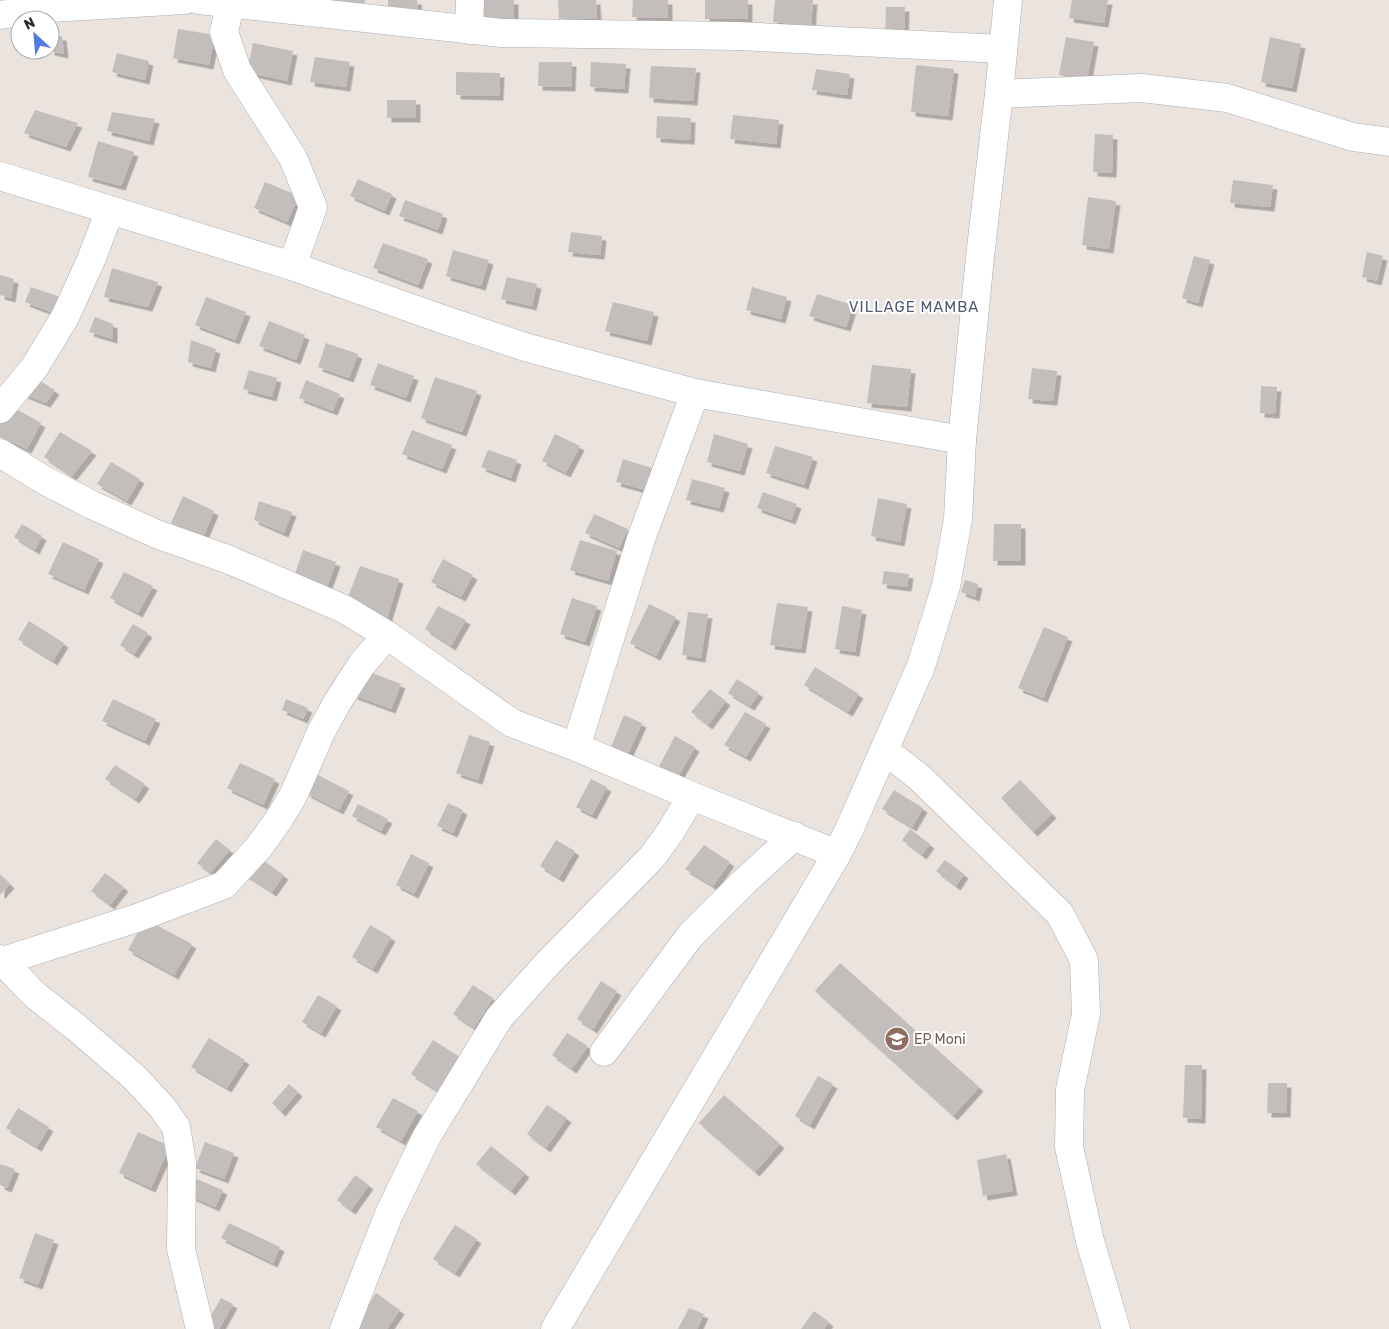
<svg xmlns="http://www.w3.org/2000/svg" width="1389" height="1329" viewBox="0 0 1389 1329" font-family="Rubik,sans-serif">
  <defs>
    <filter id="shadow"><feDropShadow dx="4.5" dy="4.5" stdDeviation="0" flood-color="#0004"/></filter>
  </defs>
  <rect width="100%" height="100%" fill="#ebe4de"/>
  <!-- building -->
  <path fill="#c3bebb" filter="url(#shadow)" d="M326,0h39l-2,13z
    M388,0h29l1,9h-30z
    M476,0h38v19h-38z
    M558,0h38l1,18 -38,1z
    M633,0h35v18l-36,-1z
    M705,0h43v19h-43z
    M775,0h38l-2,26 -38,-4z
    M1072,0h36l-4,23 -35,-5z
    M886,7h19l-1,34 -19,-1z
    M178,29l37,6 -6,30 -36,-7z
    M50,35l12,1 2,18 -14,-3z
    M1066,37l28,5 -7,38 -28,-5z
    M1270,37l31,7 -9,44 -31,-6z
    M253,43l40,8 -6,30 -40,-9z
    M117,53l32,8 -4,19 -33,-8z
    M315,57l35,5 -4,25 -36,-5z
    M539,62h33l-1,25 -33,-1z
    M591,62l35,2 -2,25 -34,-2z
    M916,65l38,4 -6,47 -37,-4z
    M651,66l45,2 -3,33 -44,-3z
    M816,69l34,5 -3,21 -35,-5z
    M456,72l44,1 -1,23 -43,-1z
    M387,100h29v18h-29z
    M35,110l43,13 -12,24 -42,-14z
    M112,112l43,7 -6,22 -42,-10z
    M733,115l46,5 -3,24 -46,-5z
    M657,116l34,2 -1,22 -34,-2z
    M1095,134l18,1 -1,38 -19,-1z
    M98,141l36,11 -13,34 -33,-9z
    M358,179l34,15 -7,17 -35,-15z
    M1233,180l40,5 -3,22 -40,-4z
    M265,182l34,14 -12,26 -33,-14z
    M1088,197l28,4 -7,48 -27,-4z
    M405,200l38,14 -5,16 -39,-14z
    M571,232l31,4 -2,19 -32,-3z
    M383,243l45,16 -10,26 -45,-17z
    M453,250l36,10 -8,26 -35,-10z
    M1367,252l16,4 -6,25 -15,-4z
    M1194,256l16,4 -12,43 -16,-5z
    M112,268l46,14 -10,25 -44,-10z
    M0,275l14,4 -3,19 -11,-3z
    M507,277l30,7 -5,22 -31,-7z
    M31,287l32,11 -5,17 -33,-13z
    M752,287l35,10 -6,22 -35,-9z
    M817,294l36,11 -7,22 -37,-11z
    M206,297l40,15 -11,28 -40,-15z
    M613,302l41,10 -7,29 -42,-10z
    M95,317l18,7v15l-24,-7z
    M269,321l36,14 -9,25 -37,-14z
    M191,340l25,9 -5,19 -23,-6z
    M326,343l32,11 -9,24 -31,-11z
    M378,363l36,13 -8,22 -36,-13z
    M872,365l39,4 -4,38 -40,-4z
    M1032,368l25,3 -4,30 -25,-2z
    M249,370l28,8 -5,19 -29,-8z
    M435,377l42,14 -15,41 -41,-14z
    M35,378l20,12 -9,13 -23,-9z
    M306,380l34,14 -7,17 -34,-13z
    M1261,386l16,1 -2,27 -15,-1z
    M11,406l30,17 -14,26 -27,-12v-12z
    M412,430l40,15 -10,24 -40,-15z
    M60,432l32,19 -20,25 -28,-19z
    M555,434l25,12 -14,27 -24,-12z
    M714,434l34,10 -8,27 -33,-9z
    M775,446l38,11 -9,28 -38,-12z
    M488,450l29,10 -6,18 -30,-11z
    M623,459l29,9 -7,22 -29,-8z
    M111,462l29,17 -13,22 -30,-17z
    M692,479l33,9 -6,20 -33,-8z
    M763,492l34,12 -6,16 -34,-12z
    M183,496l31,15 -11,26 -32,-14z
    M878,498l29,6 -7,38 -29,-6z
    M259,501l33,11 -8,21 -30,-13z
    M594,514l34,15 -9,19 -34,-15z
    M22,524l20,12 -7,14 -21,-13z
    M994,524h27v37h-28z
    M580,540l37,11 -9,30 -38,-11z
    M63,542l36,17 -15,31 -36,-16z
    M303,550l33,12 -10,28 -33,-10z
    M443,559l30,16 -12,22 -30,-15z
    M360,566l39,13 -12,40 -41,-17z
    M884,571l25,3 -2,13 -25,-3z
    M124,572l29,14 -15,27 -28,-15z
    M965,580l13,4 -3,13 -14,-5z
    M572,598l25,8 -12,36 -25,-8z
    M777,603l31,4 -7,42 -31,-4z
    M649,604l27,13 -20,39 -26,-13z
    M438,606l28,14 -15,26 -26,-17z
    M842,606l20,4 -7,42 -20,-3z
    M688,612l20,2 -7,44 -19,-3z
    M29,621l35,22 -11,18 -35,-22z
    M133,624l15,9 -14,21 -14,-9z
    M1044,627l24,10 -25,61 -25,-10z
    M815,667l44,27 -11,18 -44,-27z
    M362,669l39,15 -10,25 -38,-14z
    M737,679l22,14 -9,13 -22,-13z
    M710,689l16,12 -18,24 -17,-13z
    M113,699l43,20 -11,22 -43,-20z
    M286,699l22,9 -5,11 -21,-9z
    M745,712l21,12 -20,33 -22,-12z
    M624,715l18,8 -14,31 -17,-7z
    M469,735l21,7 -12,38 -22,-7z
    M675,736l20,11 -20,35 -19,-10z
    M240,763l35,16 -12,26 -36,-17z
    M115,765l30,19 -10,15 -30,-20z
    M316,774l33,17 -10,19 -33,-17z
    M591,779l16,8 -15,28 -16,-8z
    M1020,780l32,34 -19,18 -32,-34z
    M894,790l29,18 -11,19 -30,-18z
    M448,803l15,7 -10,23 -16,-7z
    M358,804l30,15 -7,12 -29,-15z
    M910,829l20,15 -8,11 -20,-15z
    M216,839l14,11 -20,23 -13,-10z
    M556,840l19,11 -16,27 -19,-12z
    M704,845l26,17 -17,24 -28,-17z
    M411,854l18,9 -15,31 -18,-9z
    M255,855l29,20 -12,17 -29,-19z
    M945,860l19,14 -8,12 -20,-15z
    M105,873l19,14 -14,18 -19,-14z
    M0,874l10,10 -10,11z
    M145,919l47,25 -18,31 -46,-25z
    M370,925l21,12 -18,32 -21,-12z
    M840,963l139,124 -26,29 -138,-125z
    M601,981l16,10 -24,38 -16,-10z
    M473,985l20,13 -19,30 -21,-14z
    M318,995l19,11 -16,27 -19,-11z
    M567,1033l21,13 -16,23 -20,-14z
    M209,1038l36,22 -18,28 -36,-21z
    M433,1040l27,17 -22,34 -27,-17z
    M1185,1065h17l-1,54 -18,-1z
    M818,1076l15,8 -23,41 -15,-9z
    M1268,1083h19l-1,30h-19z
    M289,1084l9,8 -17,20 -9,-9z
    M724,1095l56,49 -25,28 -56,-49z
    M393,1098l25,13 -17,30 -25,-14z
    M547,1105l20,13 -21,30 -19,-14z
    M18,1108l31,19 -12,20 -31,-19z
    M138,1132l32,14 -19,42 -32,-15z
    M205,1142l29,11 -10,26 -29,-11z
    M491,1146l34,27 -14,18 -35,-27z
    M1006,1154l7,37 -30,5 -6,-36z
    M0,1164l15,5 -8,19 -7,-3z
    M355,1175l14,10 -18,25 -14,-10z
    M194,1178l29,12 -8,17 -29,-13z
    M229,1223l51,24 -7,16 -52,-25z
    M455,1225l22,14 -22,34 -22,-14z
    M35,1233l19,7 -16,45 -19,-7z
    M376,1293l24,17 -13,19h-29l-4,-2z
    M221,1298l12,6 -14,25h-16z
    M689,1308l15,6 -7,15h-19z
    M814,1311l15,11 -5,7h-23z"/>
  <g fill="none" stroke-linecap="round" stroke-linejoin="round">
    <defs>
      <path id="street" d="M199,0l303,33 236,3 265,13
        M231,0l-7,32 13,38 56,88 20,49 -21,59
        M0,15l50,-7 135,-8
        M469,30l1,-30
        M999,94l143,-6 85,10 126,39 36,5
        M0,176l292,90 147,52 86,29 170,46 267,47
        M0,409l34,-41 31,-51 26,-57 19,-50
        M0,453l44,27 48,25 67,30 68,24 117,50 43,26 125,88 64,24 116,49 145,58
        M576,747l65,-208 54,-146
        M884,750l35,27 141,137 24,46 2,54 -16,76 -1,57 21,94 26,88
        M0,959l35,36 42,33 57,49 28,30 14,20 6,36 -1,86 19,80
        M3,961l134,-43 87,-33 35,-38 20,-28 14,-23 28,-64 17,-31 24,-37 25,-29
        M604,1052l86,-116 54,-54 50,-46
        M344,1329l45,-115 38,-78 72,-118 49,-55 104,-106 17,-23 23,-38"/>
      <path id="secondary" d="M555,1329l282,-475 12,-24 72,-164 25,-80 12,-67 4,-79 18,-183 19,-163 9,-94"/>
    </defs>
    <!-- street casing -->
    <use href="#street" stroke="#abaeb5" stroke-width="29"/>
    <!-- secondary casing -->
    <use href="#secondary" stroke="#abaeb5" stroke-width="29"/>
    <!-- street -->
    <use href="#street" stroke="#fff" stroke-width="28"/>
    <!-- secondary -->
    <use href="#secondary" stroke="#fff" stroke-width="28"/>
  </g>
  <!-- icons -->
  <defs>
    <symbol id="school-disc" viewBox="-11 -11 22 22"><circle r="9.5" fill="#8d6e63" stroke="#fff"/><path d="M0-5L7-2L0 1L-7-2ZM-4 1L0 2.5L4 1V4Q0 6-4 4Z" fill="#fff"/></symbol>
  </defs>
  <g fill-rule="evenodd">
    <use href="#school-disc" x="883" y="1025" width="28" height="28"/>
  </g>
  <g text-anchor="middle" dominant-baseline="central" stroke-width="4" stroke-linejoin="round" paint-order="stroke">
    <!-- education labels -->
    <g font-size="14" fill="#785e54" stroke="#fff" text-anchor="start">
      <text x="914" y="1039">EP Moni</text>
    </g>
    <!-- neighbourhood labels -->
    <g font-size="15" letter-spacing="1" fill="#505a76" stroke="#fff">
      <text x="914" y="307">VILLAGE MAMBA</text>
    </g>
  </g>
  <!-- north arrow -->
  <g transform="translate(35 35) rotate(334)"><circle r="24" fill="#ffffff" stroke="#aaaaaa"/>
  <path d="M0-4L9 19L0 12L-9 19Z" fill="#537ae3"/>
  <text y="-8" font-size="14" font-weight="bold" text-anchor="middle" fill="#2b2b2b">N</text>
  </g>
</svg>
